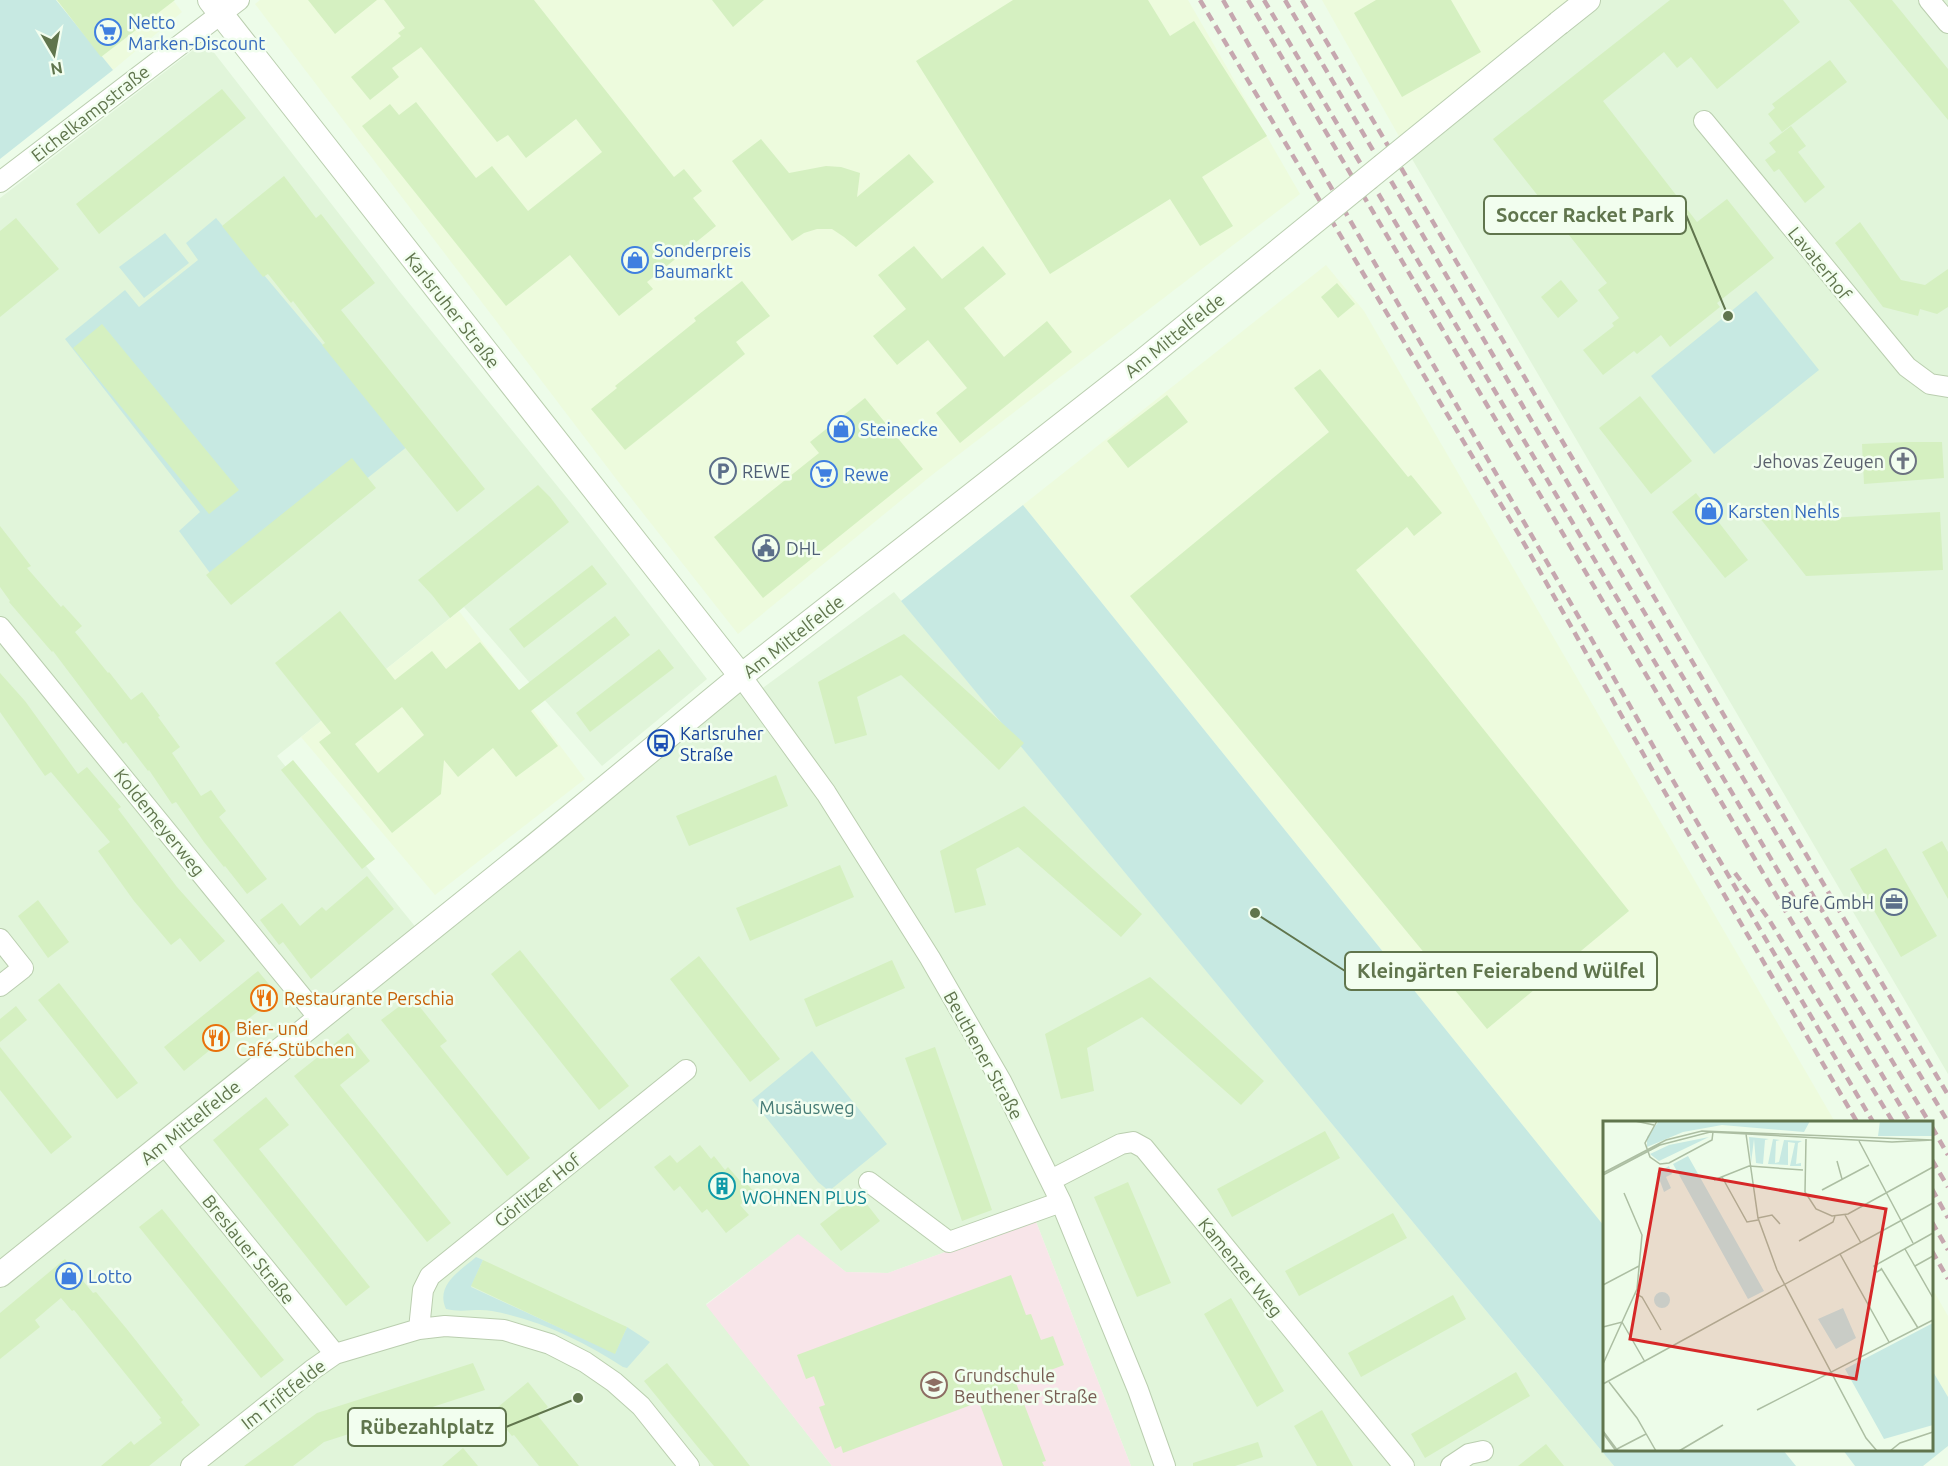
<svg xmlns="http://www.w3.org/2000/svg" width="1948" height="1466" viewBox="0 0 1948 1466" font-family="Ubuntu,sans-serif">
  <rect width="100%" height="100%" fill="#edfce9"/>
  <!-- residential -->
  <path fill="#e1f5da" d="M1588,0h360v1074l-543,-927z
    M205,41l194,250 181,223 127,165 -105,87 -138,-159 -187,149 145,179 319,-259 15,17 138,-101 720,874h-483l-96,-247 -147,54 -42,-1 -48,-37 -92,69 126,162h-832v-1268z"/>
  <!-- commercial -->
  <path fill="#edfbdd" d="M56,0h117l9,12 -69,58z
    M260,0h928l112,194 -368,281 -194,159 -118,-150 -365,-480z
    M1322,0h266l-183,147z
    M1326,265l38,46 471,811h-231v104l-581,-721z
    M459,611l126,168 -150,116 -134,-158z
    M1932,1288l16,28v81l-16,-27z"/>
  <!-- education -->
  <path fill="#f8e5e9" d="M1035,1219l96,247h-299l-126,-161 92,-71 48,38 42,1z"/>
  <!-- green -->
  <path fill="#c7e9e2" d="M0,0h56l57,70 -113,89z
    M216,218l192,228 -91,72 -104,59 -34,-46 21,-19 -135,-173 60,-49 14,17 59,-47 -12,-17z
    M165,233l24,30 -45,35 -25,-31z
    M1756,291l63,79 -105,84 -63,-78z
    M1023,505l581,721v224h179l13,16h-182l-713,-865z
    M812,1051l75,93 -58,47 -11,-9 -66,-82z
    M476,1257l7,3 -12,27 144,66 12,-26 23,15 -23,26 -4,-1c-40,-26 -83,-47 -131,-56 -15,-3 -30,2 -46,-2 -11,-24 14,-38 30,-52z
    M1932,1370l16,27v49l-25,20h-68l-12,-16h89z"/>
  <!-- building -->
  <path fill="#d5f0c1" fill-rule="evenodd" d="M57,0h118l-74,57z
    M308,0h69l-42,34z
    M384,0h150l140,177 10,-8 18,22 -9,7 23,28 -69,56 6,7 -34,27 -49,-61 -64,51 -144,-180 28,-22 9,11 17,-13 60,76 16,-12 36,45 74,-59 -26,-33 -50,39 -18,-23 -11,7 -76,-95 -29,21 7,9 -29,23 -19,-23 50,-41 -3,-3 7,-5z
    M712,0h52l-31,27z
    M1013,0h135l22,36 24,-15 73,115 -65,41 31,49 -33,20 -30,-47 -120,75 -134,-213z
    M1376,0h75l30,52 -79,45 -48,-84z
    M1670,0h113l17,22 -83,67 -26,-32 -14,11 -13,-16 -61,49 94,121 30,-23 47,59 -57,45 3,4 -50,40 -9,-12 -24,19 -3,-3 -31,24 -20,-25 31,-24 -2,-3 7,-5 -21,-28 9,-7 -114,-144z
    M1849,0h43l56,69v51z
    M1830,60l17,22 -65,50 -14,-18 7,-6 -3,-4z
    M222,89l24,29 -147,116 -23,-30z
    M1791,126l15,20 -8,6 27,35 -20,16 -26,-34 -5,3 -9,-12 11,-8 -7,-9z
    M761,139l28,34 37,-7 15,1 19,6 -3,24 52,-43 25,28 -78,65 -12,-10 -12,-8h-15l-13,4 -12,8 -60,-80z
    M284,176l32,42 5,-4 54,69 -34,27 144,179 -28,23 -135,-167 3,-2 -32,-42 -2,2 -23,-29 -5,3 -41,-51z
    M16,218l43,51 -59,48v-86z
    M1860,222l41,58 24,5 23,-16v38l-11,7 -17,-5 -2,7 -35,-9 -48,-64z
    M914,246l28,33 41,-33 23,28 -42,34 40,49 43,-36 25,31 -112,91 -24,-30 31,-25 -39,-48 -31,25 -24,-29 33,-27 -28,-34z
    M1561,280l17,21 -20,17 -17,-21z
    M742,281l28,35 -34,26 9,12 -120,96 -34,-41 26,-21 -2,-2 81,-65 -2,-3z
    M1337,283l18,21 -17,14 -17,-21z
    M102,324l137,166 -30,24 -136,-166z
    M1320,369l88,108 3,-2 31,38 -28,23 -7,-9 -51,43 273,341 -142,118 -357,-433 199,-164 -35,-44z
    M1167,395l21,27 -60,46 -21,-27z
    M1640,396l52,65 -41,33 -52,-66z
    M865,398l58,71 -160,129 -49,-61 105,-84 -9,-11z
    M1907,442h35l2,36 -80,6 -2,-40z
    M352,458l24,30 -145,117 -25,-30z
    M538,485l12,12 19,25 -119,96 -18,-23 -14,-15z
    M1696,493l52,67 -23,18 -53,-66z
    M1814,509l-4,10 130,-7 3,58 -137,6 -51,-64z
    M0,526l31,40 -4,2 34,39 2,-2 19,21 -7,6 33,41 1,-1 22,28 11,-8 18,24 -2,1 22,30 -8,6 29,43 10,-6 15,21 -7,6 48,62 -20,15 -22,-28 -1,1 -20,-25 -28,-40 -4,2 -23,-34 -1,1 -22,-29 -3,2 -70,-93 -1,1 -43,-50 1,-1 -10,-14z
    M592,565l15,19 -83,64 -15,-19z
    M340,611l55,69 37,-29 14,18 34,-27 39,48 96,-74 15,19 -99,76 27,35 -42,31 -23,-29 -35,29 -14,-17 -3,34 -49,39 -73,-91 12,-9 -56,-70zM402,707l22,28 -46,38 -23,-29z
    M904,634l120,109 -25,27 -98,-95 -44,22 10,38 -32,9 -17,-62z
    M659,649l15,19 -84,64 -14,-19z
    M0,673l25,28 53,73 9,-7 34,40 -3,2 59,78 48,54 -25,21 -20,-24 -9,7 -37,-44 -36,-50 12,-9 -59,-70 -6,4 -45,-64z
    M293,760l82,99 -13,10 -81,-99z
    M776,775l12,31 -99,40 -13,-30z
    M1024,806l118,108 -21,23 -103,-90 -42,22 10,36 -31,8 -15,-62z
    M1942,841l6,11v47l-26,-47z
    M1886,848l51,88 -36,21 -51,-88z
    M840,865l14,32 -104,44 -14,-33z
    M367,876l27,33 -83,70 -28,-37 -4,3 -19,-25 22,-17 18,23 22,-19 4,4z
    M38,900l31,42 -21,16 -30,-42z
    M520,950l109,136 -30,24 -108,-136z
    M699,956l81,103 -30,23 -80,-103z
    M892,960l13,28 -89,39 -12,-28z
    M258,971l20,24 -94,76 -20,-24z
    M1150,977l114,104 -23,24 -99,-88 -55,31 7,43 -33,8 -16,-65z
    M59,983l79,100 -21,16 -79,-99z
    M412,997l35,44 -7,5 90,112 -23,18 -126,-156z
    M16,1006l11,14 -27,22v-23z
    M348,1033l22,28 -30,24 111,138 -24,19 -133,-166z
    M0,1047l72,90 -21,17 -51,-64z
    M935,1047l57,163 -30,11 -57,-163z
    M266,1097l23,28 -30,24 111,138 -24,19 -133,-166z
    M1325,1131l15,27 -108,59 -15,-28z
    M700,1145l11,14 3,-3 11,14 3,-3 12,14 3,-2 12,14 -15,12 9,10 -23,18 -19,-24 -5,4 -22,-27 -6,5 -20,-24 16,-12 7,8z
    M1128,1182l43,101 -34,14 -43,-100z
    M862,1198l18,23 -39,30 -21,-27 30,-23 3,3z
    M162,1209l122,151 -23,18 -122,-151z
    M1393,1213l14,25 -108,58 -14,-25z
    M65,1259l28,34 3,-1 30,36 57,72 -2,2 19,23 -51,41h-48l30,-25 3,4 28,-22 -3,-4 2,-1 -87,-108 -2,1 -11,-13 -26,22 5,7 -40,32v-46z
    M483,1260l144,67 -12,27 -144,-68z
    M1011,1275l15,40 5,-1 10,26 12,-4 11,29 -48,18 30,78 -4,1 2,4h-41l-24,-64 -136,51 -2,-7 -6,3 -16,-42 6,-2 -11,-29 -8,3 -9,-24z
    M1453,1295l13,24 -105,58 -13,-24z
    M1231,1298l53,93 -27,16 -53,-93z
    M473,1363l12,27 -161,52 -31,24h-49l73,-53z
    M667,1363l58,71 25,32h-36l-13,-15 -57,-70z
    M1516,1372l14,24 -105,62 -14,-24z
    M528,1382l20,25 -10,9 41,50h-40l-25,-31 -2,1 -20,-24z
    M1322,1410l31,56h-36l-23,-40z
    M1258,1442l5,15 -28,9h-42v-3z
    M1546,1444l18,22h-46z
    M463,1448l15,18h-36z"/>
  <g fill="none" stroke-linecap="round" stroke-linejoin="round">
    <defs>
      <path id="minor" d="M1929,0l19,23
        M1704,121l203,246 23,17 18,3
        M0,182l239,-182
        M0,627l319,391
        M741,676l85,117 104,165 71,123 60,121 77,188 27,76
        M0,939l23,29 -23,18
        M163,1143l172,211
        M1051,1180l70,-36 12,-2 11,6 260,318
        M869,1182l80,60 112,-40
        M419,1329l4,-39 7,-14 256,-206
        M191,1466l121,-96 23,-16 84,-25 26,-3 59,4 46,14 35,18 29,20 27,24 48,60
        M1451,1466l18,-12 14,-3"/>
      <path id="tertiary" d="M210,0l531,676
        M1559,23l29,-23
        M0,1275l537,-431 204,-168 397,-311"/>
    </defs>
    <!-- minor casing -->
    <use href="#minor" stroke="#baceaf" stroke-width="22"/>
    <!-- tertiary casing -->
    <use href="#tertiary" stroke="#baceaf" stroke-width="26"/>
    <!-- minor -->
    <use href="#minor" stroke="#fff" stroke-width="20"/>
    <!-- tertiary -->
    <use href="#tertiary" stroke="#fff" stroke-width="24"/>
    <!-- rail -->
    <path stroke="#c6a7af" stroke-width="4.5" stroke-dasharray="9 6" stroke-linecap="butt" d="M1200,0l321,538 163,288 173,296
      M1223,0l467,810 183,312
      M1248,0l662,1122
      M1264,0l549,930 116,192
      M1285,0l318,543 345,579
      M1302,0l646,1095
      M1735,873l33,45 125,204
      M1932,1127l16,28
      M1932,1160l16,27
      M1932,1189l16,29
      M1932,1222l16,28
      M1932,1251l16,28"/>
    <defs>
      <path id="tertiary-bridge" d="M1138,365l421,-342"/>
    </defs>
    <!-- tertiary-bridge casing -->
    <use href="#tertiary-bridge" stroke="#baceaf" stroke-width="26" stroke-linecap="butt"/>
    <!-- tertiary-bridge -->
    <use href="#tertiary-bridge" stroke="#fff" stroke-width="24"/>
  </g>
  <!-- icons -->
  <defs>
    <symbol id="supermarket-ring" viewBox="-11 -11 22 22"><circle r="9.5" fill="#f2feef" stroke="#3f7fe0" stroke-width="1.5"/><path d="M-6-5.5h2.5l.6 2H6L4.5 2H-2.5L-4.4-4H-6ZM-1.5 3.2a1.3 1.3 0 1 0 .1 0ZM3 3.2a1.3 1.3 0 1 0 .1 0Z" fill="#3f7fe0"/></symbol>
    <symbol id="shop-ring" viewBox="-11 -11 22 22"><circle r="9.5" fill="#f2feef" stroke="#3f7fe0" stroke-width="1.5"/><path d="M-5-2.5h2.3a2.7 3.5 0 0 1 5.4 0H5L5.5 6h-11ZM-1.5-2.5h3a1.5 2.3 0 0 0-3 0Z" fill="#3f7fe0"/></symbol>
    <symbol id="church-ring" viewBox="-11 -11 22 22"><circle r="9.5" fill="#f2feef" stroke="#6b7280" stroke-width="1.5"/><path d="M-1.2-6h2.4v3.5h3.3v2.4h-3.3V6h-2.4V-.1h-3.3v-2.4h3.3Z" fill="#6b7280"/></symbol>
    <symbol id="parking-ring" viewBox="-11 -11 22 22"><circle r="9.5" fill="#f2feef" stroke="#5c6f8a" stroke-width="1.5"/><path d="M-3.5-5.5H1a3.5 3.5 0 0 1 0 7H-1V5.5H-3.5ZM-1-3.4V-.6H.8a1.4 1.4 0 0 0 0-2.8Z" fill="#5c6f8a"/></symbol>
    <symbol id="civic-ring" viewBox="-11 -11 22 22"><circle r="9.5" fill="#f2feef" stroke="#5c6f8a" stroke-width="1.5"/><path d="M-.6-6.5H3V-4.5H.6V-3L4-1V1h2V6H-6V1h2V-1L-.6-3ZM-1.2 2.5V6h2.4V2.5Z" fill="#5c6f8a"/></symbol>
    <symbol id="bus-ring" viewBox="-11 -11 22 22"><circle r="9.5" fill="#f2feef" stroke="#1a4fb4" stroke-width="1.5"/><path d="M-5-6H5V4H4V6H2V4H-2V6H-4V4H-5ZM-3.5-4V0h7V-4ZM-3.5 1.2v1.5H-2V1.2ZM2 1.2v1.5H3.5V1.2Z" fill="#1a4fb4"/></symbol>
    <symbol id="office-ring" viewBox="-11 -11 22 22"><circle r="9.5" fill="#f2feef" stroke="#5c6f8a" stroke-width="1.5"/><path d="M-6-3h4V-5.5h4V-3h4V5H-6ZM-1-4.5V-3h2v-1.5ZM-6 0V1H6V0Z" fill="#5c6f8a"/></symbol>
    <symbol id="restaurant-ring" viewBox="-11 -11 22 22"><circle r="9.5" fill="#f2feef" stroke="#e8710a" stroke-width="1.5"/><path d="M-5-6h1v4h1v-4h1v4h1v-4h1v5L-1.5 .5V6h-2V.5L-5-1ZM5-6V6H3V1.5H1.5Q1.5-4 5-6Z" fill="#e8710a"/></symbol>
    <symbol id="building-ring" viewBox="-11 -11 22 22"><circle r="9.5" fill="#f2feef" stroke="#0f9aa8" stroke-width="1.5"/><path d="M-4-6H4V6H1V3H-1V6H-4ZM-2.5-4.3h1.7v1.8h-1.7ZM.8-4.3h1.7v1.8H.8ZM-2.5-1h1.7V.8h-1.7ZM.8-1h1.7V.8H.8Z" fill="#0f9aa8"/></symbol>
    <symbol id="school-ring" viewBox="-11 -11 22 22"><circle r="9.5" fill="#f2feef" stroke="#8d6e63" stroke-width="1.5"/><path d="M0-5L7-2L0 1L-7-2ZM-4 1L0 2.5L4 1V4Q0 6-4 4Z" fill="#8d6e63"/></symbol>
  </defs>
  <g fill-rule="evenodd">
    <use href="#supermarket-ring" x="93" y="17" width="30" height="30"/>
    <use href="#shop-ring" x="620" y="245" width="30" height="30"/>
    <use href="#shop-ring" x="826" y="414" width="30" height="30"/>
    <use href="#church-ring" x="1888" y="446" width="30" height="30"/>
    <use href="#parking-ring" x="708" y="456" width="30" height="30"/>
    <use href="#supermarket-ring" x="809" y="459" width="30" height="30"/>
    <use href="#shop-ring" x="1694" y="496" width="30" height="30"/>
    <use href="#civic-ring" x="751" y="533" width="30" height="30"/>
    <use href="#bus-ring" x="646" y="728" width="30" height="30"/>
    <use href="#office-ring" x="1879" y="887" width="30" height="30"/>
    <use href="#restaurant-ring" x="249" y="983" width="30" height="30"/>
    <use href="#restaurant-ring" x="201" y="1023" width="30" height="30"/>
    <use href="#building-ring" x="707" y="1171" width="30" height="30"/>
    <use href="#shop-ring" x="54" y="1261" width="30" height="30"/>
    <use href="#school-ring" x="919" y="1370" width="30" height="30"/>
  </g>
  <g text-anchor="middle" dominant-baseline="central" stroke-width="5" stroke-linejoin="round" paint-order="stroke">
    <!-- shop labels -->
    <g font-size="18" fill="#366cbe" stroke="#f2feef" text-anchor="start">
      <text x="128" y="22">Netto<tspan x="128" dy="21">Marken-Discount</tspan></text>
      <text x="654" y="250">Sonderpreis<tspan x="654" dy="21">Baumarkt</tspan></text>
      <text x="860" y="429">Steinecke</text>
      <text x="844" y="474">Rewe</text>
      <text x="1728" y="511">Karsten Nehls</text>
      <text x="88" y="1276">Lotto</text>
    </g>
    <!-- street labels -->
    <g font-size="18" fill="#60754d" stroke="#f2feef">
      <text transform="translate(90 113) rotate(-38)">Eichelkampstraße</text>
      <text transform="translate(1820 263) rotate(51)">Lavaterhof</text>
      <text transform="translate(453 310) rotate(52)">Karlsruher Straße</text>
      <text transform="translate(1174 335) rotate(-39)">Am Mittelfelde</text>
      <text transform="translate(793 636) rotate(-38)">Am Mittelfelde</text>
      <text transform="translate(160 822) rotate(51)">Koldemeyerweg</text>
      <text transform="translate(984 1055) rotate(61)">Beuthener Straße</text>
      <text transform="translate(190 1122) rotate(-39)">Am Mittelfelde</text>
      <text transform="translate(537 1190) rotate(-39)">Görlitzer Hof</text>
      <text transform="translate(249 1249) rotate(51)">Breslauer Straße</text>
      <text transform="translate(1241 1267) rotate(51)">Kamenzer Weg</text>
      <text transform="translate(283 1394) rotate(-38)">Im Triftfelde</text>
    </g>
    <!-- worship labels -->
    <g font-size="18" fill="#5b616d" stroke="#f2feef" text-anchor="end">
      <text x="1884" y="461">Jehovas Zeugen</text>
    </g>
    <!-- service labels -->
    <g font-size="18" fill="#4e5e75" stroke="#f2feef" text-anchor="start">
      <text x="742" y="471">REWE</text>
      <text x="786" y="548">DHL</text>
      <text x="1874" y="902" text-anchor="end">Bufe GmbH</text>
    </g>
    <!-- transit labels -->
    <g font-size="18" fill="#164399" stroke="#f2feef" text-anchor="start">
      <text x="680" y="733">Karlsruher<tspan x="680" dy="21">Straße</tspan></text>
    </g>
    <!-- food labels -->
    <g font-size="18" fill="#c56008" stroke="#f2feef" text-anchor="start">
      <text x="284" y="998">Restaurante Perschia</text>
      <text x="236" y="1028">Bier- und<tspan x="236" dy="21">Café-Stübchen</tspan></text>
    </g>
    <!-- park labels -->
    <g font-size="18" fill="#457a75" stroke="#f2feef">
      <text x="807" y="1107">Musäusweg</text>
    </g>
    <!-- culture labels -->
    <g font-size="18" fill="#0d838f" stroke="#f2feef" text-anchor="start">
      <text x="742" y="1176">hanova<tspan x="742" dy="21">WOHNEN PLUS</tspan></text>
    </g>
    <!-- education labels -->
    <g font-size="18" fill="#785e54" stroke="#f2feef" text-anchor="start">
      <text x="954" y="1375">Grundschule<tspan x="954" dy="21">Beuthener Straße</tspan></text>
    </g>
  </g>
  <!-- overview -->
  <g transform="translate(1603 1121)">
    <rect width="330" height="330" fill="#edfce9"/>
    <path d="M56,0h180h-29l-6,11 -82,-7 -39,7 -36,15v-10zM277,0h53v15h-55zM106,16l-50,24 -9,-7 19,-9zM146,16l20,2 -4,1 -2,24 -7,-1 -2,-24 -3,24zM170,18l7,1 -4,1 -1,22 4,-1 5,-22 18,1 -4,2 -2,21 5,-1v3h-11l5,-23 -7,-1v23l-20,-1zM85,35l76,135 -16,8 -75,-135zM66,45l3,8 -6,3 5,11 -7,4 -7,-19zM51 179a8 8 0 1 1 16 0a8 8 0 1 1-16 0ZM240,187l13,30 -20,11 -18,-30zM330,202v102l-49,14 -39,-70z" fill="#c7e9e2"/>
    <path fill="none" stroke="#acbea2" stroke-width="1.5" d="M32,0l19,4M54,0l-12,22 5,14 10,7 9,-1 43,-23 1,-8M143,13l12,84 19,52 89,168 11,13M203,18l-1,53 11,17 16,7 16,-2 85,-47M256,20l54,102M234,40l5,18M0,52l63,-33 36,-9 231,9M0,54l57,-30 50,-13 182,10 41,-2M119,56l25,45 11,-2M111,59l35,-14 54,4M219,69l47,-25M242,94l16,28M155,97l14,-3 8,9M196,120l34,-19 2,-6M302,128l28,49M237,133l49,88M312,145l18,-10M278,147l37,60M279,148l-5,3 -3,-6 59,-33M0,164l36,-19M33,173l6,3 19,33M0,206l19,-5 23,40M0,243l34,-75 5,-54 -18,-42M6,261l28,36 19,33M0,263l330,-181M154,289l176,-90M0,310l15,20M0,312l13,18M14,328l29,-15M76,330l44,-26M287,330l10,-8 33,-11"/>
    <path fill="#d62828" fill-opacity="0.15" stroke="#d62828" stroke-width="3" d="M57,48l226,40 -30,170 -226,-40z"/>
    <rect width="330" height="330" fill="none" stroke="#60754d" stroke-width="3"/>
  </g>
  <!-- callouts -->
  <path fill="none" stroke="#60754d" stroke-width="2" d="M1728 316L1686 215M1255 913L1345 971M578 1398L506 1427"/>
  <g fill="#60754d" stroke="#f2feef" stroke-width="2">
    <circle cx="1728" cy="316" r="6"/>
    <circle cx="1255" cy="913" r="6"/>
    <circle cx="578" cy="1398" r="6"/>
  </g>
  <g fill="#f2feef" stroke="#60754d" stroke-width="2">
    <rect x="1484" y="196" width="202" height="38" rx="6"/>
    <rect x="1345" y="952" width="312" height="38" rx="6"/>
    <rect x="348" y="1408" width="158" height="38" rx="6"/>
  </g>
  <g font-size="20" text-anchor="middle" font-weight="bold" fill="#60754d">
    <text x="1585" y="222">Soccer Racket Park</text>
    <text x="1501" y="978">Kleingärten Feierabend Wülfel</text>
    <text x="427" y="1434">Rübezahlplatz</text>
  </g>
  <!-- north arrow -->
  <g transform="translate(54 54) rotate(170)" stroke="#f2feef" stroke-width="4.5" paint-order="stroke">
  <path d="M0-4.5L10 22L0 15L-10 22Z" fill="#60754d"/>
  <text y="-9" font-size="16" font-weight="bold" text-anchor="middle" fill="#60754d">N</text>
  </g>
</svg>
